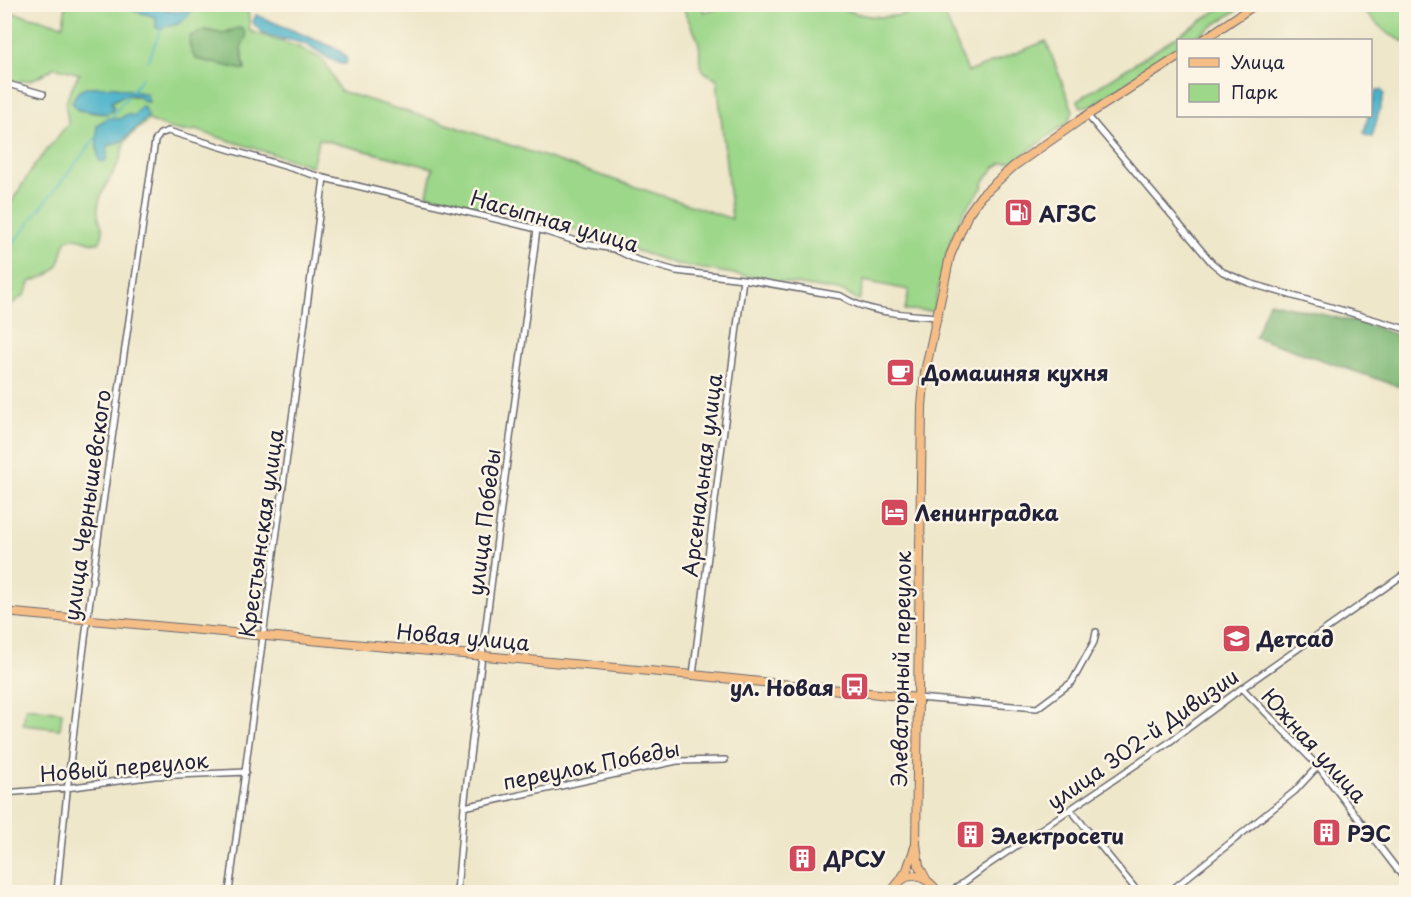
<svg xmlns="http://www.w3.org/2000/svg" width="1411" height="897" viewBox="0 0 1411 897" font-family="'Playpen Sans',sans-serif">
  <rect width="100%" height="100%" fill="#fcf5e5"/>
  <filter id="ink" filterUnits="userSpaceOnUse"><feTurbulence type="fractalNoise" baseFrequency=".0167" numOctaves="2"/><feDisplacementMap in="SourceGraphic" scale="12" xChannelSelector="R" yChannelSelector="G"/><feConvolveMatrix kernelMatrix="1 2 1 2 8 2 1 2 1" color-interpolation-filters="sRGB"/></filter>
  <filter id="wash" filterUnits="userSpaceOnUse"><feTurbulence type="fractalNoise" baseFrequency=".008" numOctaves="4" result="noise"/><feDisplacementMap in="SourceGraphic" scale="24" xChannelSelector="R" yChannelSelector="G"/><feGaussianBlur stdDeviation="1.35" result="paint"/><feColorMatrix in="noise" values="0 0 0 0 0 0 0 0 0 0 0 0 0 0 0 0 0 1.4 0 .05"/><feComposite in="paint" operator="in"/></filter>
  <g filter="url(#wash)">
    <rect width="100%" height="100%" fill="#eee7ca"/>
    <!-- green -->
    <path fill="#9dd78a" stroke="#607c62" stroke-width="1.5" fill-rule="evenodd" d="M1227,4l18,1 -54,35h-13v9l-86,57 -11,2 -3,-8z
      M66,5h68l-1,4 23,8 8,10 21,-10 10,-12h41l12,5 2,21 48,16 26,13 16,31 116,36 276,92 -15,-140c-5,-3 -13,-6 -16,-11 -3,-6 0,-16 -2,-24 -3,-14 -14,-25 -16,-39h18l3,7 25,-7h103c23,10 48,16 73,9 12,-3 23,-9 36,-9l27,67 78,-31 27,70 -5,11 -54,39 -12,2 -8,5 -10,13 -2,7 -17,22 -14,28 -18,73 -28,-1 4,-20 -45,-9 -5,20 -15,-9 -165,-27 -115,-39 -137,-31 6,-27 -114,-29 -7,27 -117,-36c-12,5 -35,-5 -46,-10 -7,6 -19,14 -24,22 -3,5 -3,13 -5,18 -7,15 -23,35 -22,52 0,13 10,15 1,31 -12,1 -20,-9 -32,-3 -5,7 -4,15 -8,23 -4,10 -18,16 -28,18l-6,13 -14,11 -6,11 -1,-93 5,-17 25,-40 34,-42c1,-6 -3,-13 -2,-19 1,-7 9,-27 14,-31l-25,-7c-17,11 -29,18 -50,13v-69l58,14zM205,30l18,4 7,-4 12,11 -1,7 4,21 -49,-10zM91,87l55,7 -7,3 -15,-2 -13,7 2,9c-6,4 -19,3 -26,0zM134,116h14l-26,25 -14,5 -3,8 -8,-7v-22l4,-3h3l4,-4 12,2z
      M1357,5h49v38l-19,-10z
      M26,707l36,5 -2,17 -37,-4z"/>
    <!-- forest -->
    <path fill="#7eb876" stroke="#506d58" stroke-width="1.5" d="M238,28l5,1 3,7 -5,12 4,22 -49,-11c-5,-7 -8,-15 -6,-23l15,-6 18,4z
      M1269,302l99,23 38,13v51l-151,-52z"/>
    <!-- water -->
    <path fill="#4bb3ca" stroke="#366a82" stroke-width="1.5" d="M134,5c16,-1 31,8 48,6l5,-6h8c-4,7 -11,18 -20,20 -6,1 -8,0 -14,4l-5,-1v-11l-22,-6z
      M256,15l79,33c6,4 14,8 11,16 -10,2 -29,-15 -42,-20 -17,-7 -41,-3 -51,-22z
      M91,87h25l30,7 3,8c-8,-1 -2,1 -9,-4 -10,-7 -20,-1 -29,4l3,6 -7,6 -29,-4 -6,-8c5,-11 8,-13 19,-15z
      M1376,90h5l3,4 -12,43 -7,-2 -1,-2 4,-17h2l1,-11z
      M142,106l2,1 4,10 -26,24 -14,5 -2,14 -3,2 -4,-1 -2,-14v-22l11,-7 12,1 7,-5 7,2z"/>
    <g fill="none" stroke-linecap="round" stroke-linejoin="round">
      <!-- stream -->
      <path stroke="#4bb3ca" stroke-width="1.5" d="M148,61l13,-32
        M132,91l10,-13
        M109,120l20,-25
        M4,255l93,-119"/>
    </g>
  </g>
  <g filter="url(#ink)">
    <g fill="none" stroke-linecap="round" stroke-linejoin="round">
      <defs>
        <path id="minor" d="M4,83l39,11
          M1088,116l124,147 11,9 26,11 157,46
          M693,675l50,-396
          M1242,688l76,78 88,115
          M918,698l119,10 35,-26 22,-40 2,-10
          M4,793l62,-5 89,-12 91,-4
          M464,807l213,-46 48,-1
          M1071,810l67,82
          M57,892c23,-251 62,-501 98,-751l5,-7 8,-3 156,47 213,51 48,15 29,5 23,11 39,11 67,8 98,17c28,18 64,18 96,21
          M229,892l95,-714
          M457,892l7,-85 18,-151 55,-427
          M951,892l34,-25 183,-124 74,-55 164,-115
          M1169,892l126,-101 23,-25"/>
        <path id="primary" d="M1203,40l53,-36
          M4,612l689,63 225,23
          M901,879l6,-9 8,-23
          M926,879l-7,-13 -3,-22 6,-438 3,-34 25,-116 18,-42 13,-18 33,-30 66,-46 98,-63
          M892,892c13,-24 32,-19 46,0"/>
      </defs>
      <!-- minor casing -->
      <use href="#minor" stroke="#69676d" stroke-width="8"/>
      <!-- primary casing -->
      <use href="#primary" stroke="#69676d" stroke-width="10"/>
      <!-- minor -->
      <use href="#minor" stroke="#fff" stroke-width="5"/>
      <!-- primary -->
      <use href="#primary" stroke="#f6be87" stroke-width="8"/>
    </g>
  </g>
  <!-- icons -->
  <defs>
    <symbol id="fuel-square" viewBox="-11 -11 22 22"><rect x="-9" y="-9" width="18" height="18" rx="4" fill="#d1495b" stroke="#fcf5e5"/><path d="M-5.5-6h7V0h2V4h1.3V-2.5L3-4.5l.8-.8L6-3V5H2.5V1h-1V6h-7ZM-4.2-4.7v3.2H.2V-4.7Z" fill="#fff"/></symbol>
    <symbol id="cafe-square" viewBox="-11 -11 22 22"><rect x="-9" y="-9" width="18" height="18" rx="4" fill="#d1495b" stroke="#fcf5e5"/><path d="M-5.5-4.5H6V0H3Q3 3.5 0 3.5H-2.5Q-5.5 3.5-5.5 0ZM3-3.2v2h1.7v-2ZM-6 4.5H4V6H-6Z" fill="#fff"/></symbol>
    <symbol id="hotel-square" viewBox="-11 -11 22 22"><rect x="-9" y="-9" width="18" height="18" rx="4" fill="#d1495b" stroke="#fcf5e5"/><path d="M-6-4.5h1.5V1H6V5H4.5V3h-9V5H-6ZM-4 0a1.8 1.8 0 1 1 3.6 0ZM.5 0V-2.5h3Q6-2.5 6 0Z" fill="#fff"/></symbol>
    <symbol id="school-square" viewBox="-11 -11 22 22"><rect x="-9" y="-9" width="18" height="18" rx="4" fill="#d1495b" stroke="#fcf5e5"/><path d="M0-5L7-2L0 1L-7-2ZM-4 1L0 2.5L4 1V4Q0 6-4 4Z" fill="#fff"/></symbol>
    <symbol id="bus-square" viewBox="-11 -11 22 22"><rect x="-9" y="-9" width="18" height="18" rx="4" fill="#d1495b" stroke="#fcf5e5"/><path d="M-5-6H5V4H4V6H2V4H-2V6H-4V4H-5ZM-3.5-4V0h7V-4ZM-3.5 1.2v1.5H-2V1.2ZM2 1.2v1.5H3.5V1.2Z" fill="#fff"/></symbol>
    <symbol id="building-square" viewBox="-11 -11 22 22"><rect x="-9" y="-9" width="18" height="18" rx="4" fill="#d1495b" stroke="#fcf5e5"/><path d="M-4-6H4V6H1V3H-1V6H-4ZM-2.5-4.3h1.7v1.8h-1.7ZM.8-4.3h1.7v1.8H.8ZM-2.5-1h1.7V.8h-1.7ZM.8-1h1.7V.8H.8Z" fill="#fff"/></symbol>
  </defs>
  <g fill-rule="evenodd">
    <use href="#fuel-square" x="1002" y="196" width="33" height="33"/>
    <use href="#cafe-square" x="884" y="356" width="33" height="33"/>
    <use href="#hotel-square" x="878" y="496" width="33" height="33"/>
    <use href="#school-square" x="1220" y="622" width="33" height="33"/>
    <use href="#bus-square" x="838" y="670" width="33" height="33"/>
    <use href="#building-square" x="1310" y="816" width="33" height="33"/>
    <use href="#building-square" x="954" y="818" width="33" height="33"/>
    <use href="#building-square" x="786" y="842" width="33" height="33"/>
  </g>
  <g text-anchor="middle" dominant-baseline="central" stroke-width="5" stroke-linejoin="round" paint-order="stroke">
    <!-- poi labels -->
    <g font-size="21" font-weight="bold" fill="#22223b" stroke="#fcf5e5" text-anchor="start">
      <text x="1039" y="213">АГЗС</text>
      <text x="922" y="372">Домашняя кухня</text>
      <text x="915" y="512">Ленинградка</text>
      <text x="1257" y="638">Детсад</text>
      <text x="834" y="687" text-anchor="end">ул. Новая</text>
      <text x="1347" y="833">РЭС</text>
      <text x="991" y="835">Электросети</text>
      <text x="824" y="858">ДРСУ</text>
    </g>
    <!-- street labels -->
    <g font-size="21" fill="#22223b" stroke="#fcf5e5">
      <text transform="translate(555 220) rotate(16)">Насыпная улица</text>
      <text transform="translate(701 475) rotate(-83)">Арсенальная улица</text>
      <text transform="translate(86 505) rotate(-82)">улица Чернышевского</text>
      <text transform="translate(483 522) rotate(-83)">улица Победы</text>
      <text transform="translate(260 533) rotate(-82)">Крестьянская улица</text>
      <text transform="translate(463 636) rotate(5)">Новая улица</text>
      <text transform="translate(900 669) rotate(-89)">Элеваторный переулок</text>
      <text transform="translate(1142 738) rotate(-35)">улица 302-й Дивизии</text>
      <text transform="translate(1315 745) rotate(48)">Южная улица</text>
      <text transform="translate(591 764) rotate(-11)">переулок Победы</text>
      <text transform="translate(124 766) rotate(-5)">Новый переулок</text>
    </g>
  </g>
  <!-- margin -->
  <rect width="1411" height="897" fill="none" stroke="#fcf5e5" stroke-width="24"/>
  <!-- legend -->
  <rect x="1177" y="39" width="195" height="78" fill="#fcf5e5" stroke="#a5a1a1" stroke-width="1.5"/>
  <rect x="1189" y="58" width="30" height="9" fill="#f6be87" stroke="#a5a1a1" stroke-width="1.5"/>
  <text x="1231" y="69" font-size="18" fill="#22223b">Улица</text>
  <rect x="1189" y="84" width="30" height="18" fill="#9dd78a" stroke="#a5a1a1" stroke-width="1.5"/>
  <text x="1231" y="99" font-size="18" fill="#22223b">Парк</text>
</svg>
